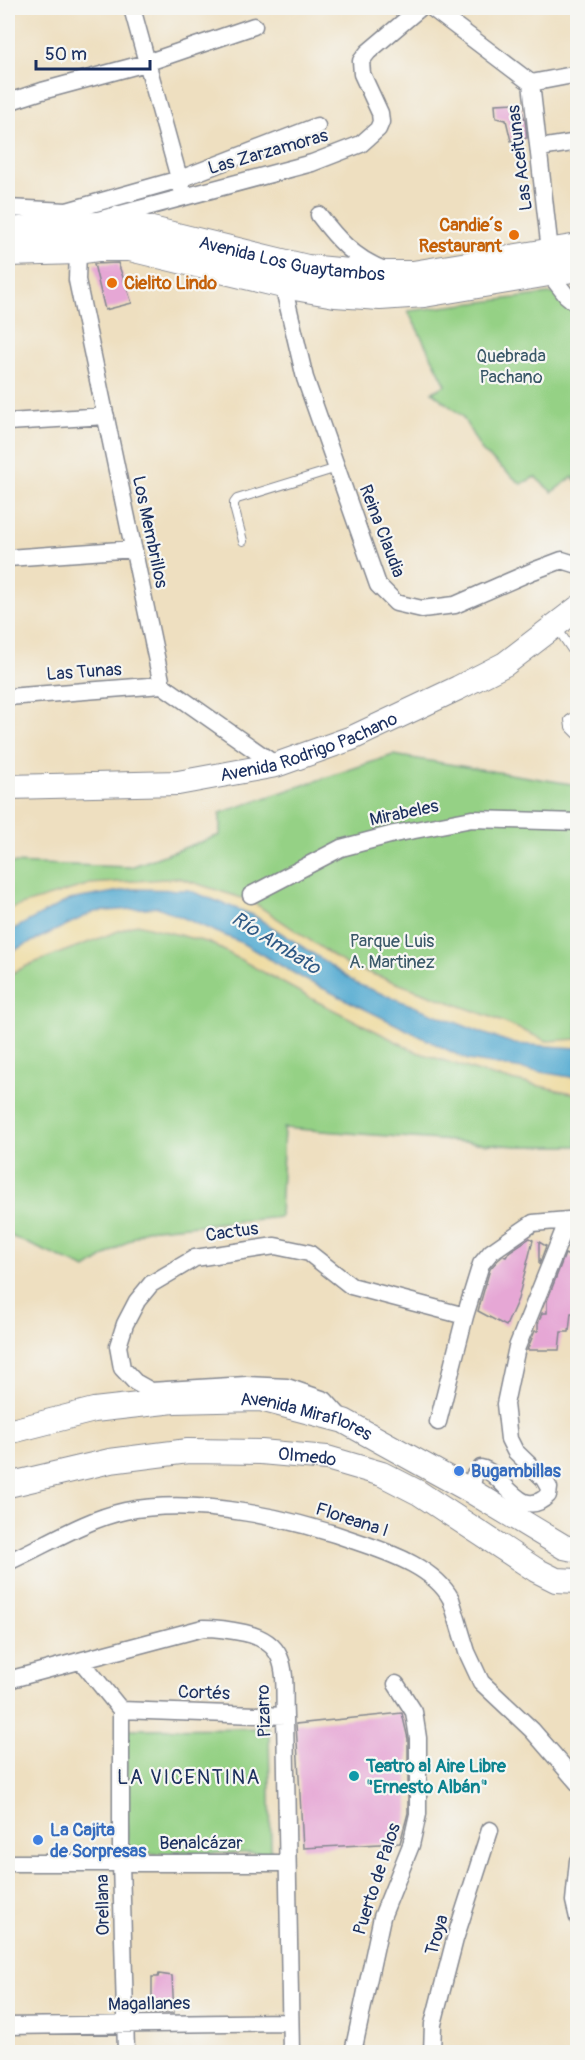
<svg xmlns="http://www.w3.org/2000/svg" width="585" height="2060" viewBox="0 0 585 2060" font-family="Pangolin,sans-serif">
  <rect width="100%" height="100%" fill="#f6f6f2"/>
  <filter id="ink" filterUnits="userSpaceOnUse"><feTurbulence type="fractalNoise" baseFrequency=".0167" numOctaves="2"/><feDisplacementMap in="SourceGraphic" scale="12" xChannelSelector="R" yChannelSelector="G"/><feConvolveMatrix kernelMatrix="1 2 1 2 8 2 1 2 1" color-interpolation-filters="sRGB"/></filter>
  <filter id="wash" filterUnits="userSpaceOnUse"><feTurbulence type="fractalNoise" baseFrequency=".008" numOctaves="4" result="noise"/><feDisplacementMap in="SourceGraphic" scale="24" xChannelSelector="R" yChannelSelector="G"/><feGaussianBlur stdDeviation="1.35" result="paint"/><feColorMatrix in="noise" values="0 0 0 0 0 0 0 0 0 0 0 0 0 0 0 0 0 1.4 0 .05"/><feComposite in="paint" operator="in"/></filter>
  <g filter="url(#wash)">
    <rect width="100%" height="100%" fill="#eedfc0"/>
    <!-- green -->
    <path fill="#95d185" stroke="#588072" stroke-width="1.5" d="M556,293l21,21v168l-4,-5 -21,15 -17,-15 -14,7 -39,-33 -20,-35 -30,-24 14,-7 -38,-74z
      M393,755l184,30v361h-61l-232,-18 -4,89 -135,13 -59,39 -78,-34v-372l123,4 89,-32v-22z
      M269,1728l2,125 -144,1 -1,-125z"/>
    <!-- sand -->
    <path fill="#eeda9e" stroke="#84847e" stroke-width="1.5" d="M179,878l72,23 96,64 144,52 56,24 30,-2v55l-85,-18 -75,-24 -101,-51 -106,-58 -73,-19 -106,40 -23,11v-66l82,-25z"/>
    <!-- water -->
    <path fill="#55abd1" stroke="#386d98" stroke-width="1.5" d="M132,889l56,1 65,25 67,43 37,26 128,50 30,10 62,4v30l-109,-18 -162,-80 -66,-38 -82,-35 -64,5 -86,41v-21l61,-32z"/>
    <g id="blocks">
      <!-- building -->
      <path fill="#e6a7d5" d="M519,103l6,17 2,18 -16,3 -5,-21 -10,-2 -1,-14z
        M118,263l14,40 -27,7 -11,-46z
        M530,1238l3,2 -15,59 -12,27 -28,-15 12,-42 8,-9 5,-4 3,1 3,-5z
        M539,1242l7,4 -7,19z
        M565,1254l13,6 -3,53h-4l-2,19h-8l-2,18h-32l8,-19h3v-7l4,-11h5v-12z
        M402,1713l6,26v74l-8,30 -97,5 -7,-124z
        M159,1974l13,2 2,37h-22v-36h6z"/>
    </g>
  </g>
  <g filter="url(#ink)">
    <use href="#blocks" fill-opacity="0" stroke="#84878f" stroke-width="1.5"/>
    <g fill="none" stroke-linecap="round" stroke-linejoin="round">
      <defs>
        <path id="lane" d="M243,541l-9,-34v-4l3,-4 100,-31
          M557,628l21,31
          M578,714l-9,6 1,7 8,8"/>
        <path id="street" d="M132,8l50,181
          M432,8l99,75 19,168 -1,22 17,22 12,10
          M531,83l47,-9
          M8,102l34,-11 104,-28 108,-37
          M540,148l38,-6
          M8,208l59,3 113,-32 137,-53
          M319,215c18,24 35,43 63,54
          M98,220l214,-57 49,-19 17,-15 3,-7 -1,-9 -18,-39 -1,-13 7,-9 52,-44
          M80,243l-2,8 -1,29 85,405 114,80
          M283,285l22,93 73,207 18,18 26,6 33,-4 78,-34 29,-11 16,5
          M8,422l98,-6
          M8,558l126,-9
          M8,697l154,-12
          M251,895l90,-47 53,-14 78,-15 106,3
          M344,1421l-19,-21 -38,-13 -41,-2 -95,6 -16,-9 -13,-14 -4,-22 7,-22 12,-23 14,-17 44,-26 80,-12 34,7 42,33 114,30
          M438,1422l27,-106 16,-52 10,-12 42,-29 35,-3 9,1
          M471,1491l3,-15 7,-8c22,4 39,55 67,27l1,-7 -5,-9 -29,-28 -6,-12 -4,-35 12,-57 51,-127
          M8,1562c38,-17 76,-42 117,-51 73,-15 170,8 239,33 29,10 71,25 87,55l16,53 14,30 51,48 46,53
          M82,1662l39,48v152l5,190
          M8,1680l195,-52c15,0 28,2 42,5 47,11 38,44 40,83l6,336
          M121,1710l164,6
          M578,1861l-4,40 4,17
          M8,1863h278
          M8,2026l282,-4
          M353,2052l29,-135 29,-72 7,-31v-76l-4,-26 -18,-28
          M432,2052l1,-28 22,-85 35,-109"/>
        <g id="secondary">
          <path id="s1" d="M8,787l170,-4 98,-18 76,-27 106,-50 47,-24 73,-56"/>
          <path id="s2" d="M8,1432l86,-22 80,-9 86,-2 84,22 127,70 93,56 14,3"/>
          <path id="s3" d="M8,1485l102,-24 78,-10 73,1 66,6 55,16 37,19 117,77 20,10 22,1"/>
        </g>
        <g id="primary">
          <path id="s4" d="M8,231l78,-6 49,1 172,42 63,6h43l165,-27"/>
          <path d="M8,253l70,-2 21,-3h31l153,37 52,9 45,3 44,-3 154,-26"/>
        </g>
      </defs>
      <!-- lane casing -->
      <use href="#lane" stroke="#84878f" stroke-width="10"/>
      <!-- street casing -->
      <use href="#street" stroke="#84878f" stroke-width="19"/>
      <!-- secondary casing -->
      <use href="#secondary" stroke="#84878f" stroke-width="26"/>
      <!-- primary casing -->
      <use href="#primary" stroke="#84878f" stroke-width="28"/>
      <!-- lane -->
      <use href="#lane" stroke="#fff" stroke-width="8"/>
      <!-- street -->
      <use href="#street" stroke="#fff" stroke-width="16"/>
      <!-- secondary -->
      <use href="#secondary" stroke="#fff" stroke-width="24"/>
      <!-- primary -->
      <use href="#primary" stroke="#fff" stroke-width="26"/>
    </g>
  </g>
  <!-- markers -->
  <g fill="#e8710a" stroke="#f6f6f2" stroke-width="2">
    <circle cx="514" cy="235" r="6"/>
    <circle cx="112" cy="283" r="6"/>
  </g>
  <g fill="#3f7fe0" stroke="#f6f6f2" stroke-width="2">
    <circle cx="459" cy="1471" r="6"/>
    <circle cx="38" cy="1840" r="6"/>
  </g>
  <circle fill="#0f9aa8" stroke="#f6f6f2" stroke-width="2" cx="354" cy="1776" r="6"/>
  <g text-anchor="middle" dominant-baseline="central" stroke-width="4.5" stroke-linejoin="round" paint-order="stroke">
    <!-- street labels -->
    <g font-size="18" fill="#1b2f5e" stroke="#f6f6f2">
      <text transform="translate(268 152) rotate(-16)">Las Zarzamoras</text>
      <text transform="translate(520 158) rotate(-97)">Las Aceitunas</text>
      <text stroke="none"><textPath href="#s4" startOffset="288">Avenida Los Guaytambos</textPath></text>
      <text transform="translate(382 531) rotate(69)">Reina Claudia</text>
      <text transform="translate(150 532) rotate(78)">Los Membrillos</text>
      <text transform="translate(84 672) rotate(-4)">Las Tunas</text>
      <text stroke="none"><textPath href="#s1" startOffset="306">Avenida Rodrigo Pachano</textPath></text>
      <text transform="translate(404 813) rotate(-12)">Mirabeles</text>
      <text transform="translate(232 1232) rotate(-8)">Cactus</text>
      <text stroke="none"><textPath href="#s2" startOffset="304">Avenida Miraflores</textPath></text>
      <text stroke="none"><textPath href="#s3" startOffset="303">Olmedo</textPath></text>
      <text transform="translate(352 1520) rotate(18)">Floreana I</text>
      <text transform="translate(204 1693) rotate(2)">Cortés</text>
      <text transform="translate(264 1711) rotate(-92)">Pizarro</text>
      <text x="201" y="1843">Benalcázar</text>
      <text transform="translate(377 1879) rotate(-72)">Puerto de Palos</text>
      <text transform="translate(103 1905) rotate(-91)">Orellana</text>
      <text transform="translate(437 1935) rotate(-74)">Troya</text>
      <text transform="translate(149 2004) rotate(-1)">Magallanes</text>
    </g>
    <!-- food labels -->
    <g font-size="18" font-weight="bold" fill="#c56008" stroke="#f6f6f2" text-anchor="end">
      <text x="502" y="225">Candie´s<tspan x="502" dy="21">Restaurant</tspan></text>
      <text x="124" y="283" text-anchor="start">Cielito Lindo</text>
    </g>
    <!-- park labels -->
    <g font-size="18" fill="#3a5868" stroke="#f6f6f2">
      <text x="511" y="356">Quebrada<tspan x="511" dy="21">Pachano</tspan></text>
      <text x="392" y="941">Parque Luis<tspan x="392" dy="21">A. Martinez</tspan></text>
    </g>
    <!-- shop labels -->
    <g font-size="18" font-weight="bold" fill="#366cbe" stroke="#f6f6f2" text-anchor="start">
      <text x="471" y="1471">Bugambillas</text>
      <text x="50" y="1830">La Cajita<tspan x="50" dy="21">de Sorpresas</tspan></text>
    </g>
    <!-- culture labels -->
    <g font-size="18" font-weight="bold" fill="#0d838f" stroke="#f6f6f2" text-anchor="start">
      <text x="366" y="1766">Teatro al Aire Libre<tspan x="366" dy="21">"Ernesto Albán"</tspan></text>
    </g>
    <!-- water labels -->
    <g font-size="20" font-style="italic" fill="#2f5a86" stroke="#f6f6f2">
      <text transform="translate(276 943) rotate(32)">Río Ambato</text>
    </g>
    <!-- neighbourhood labels -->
    <g font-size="20" letter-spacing="1.5" fill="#1b2f5e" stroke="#f6f6f2">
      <text x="189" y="1777">LA VICENTINA</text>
    </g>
  </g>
  <!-- margin -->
  <rect width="585" height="2060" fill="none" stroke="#f6f6f2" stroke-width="30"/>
  <!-- scale -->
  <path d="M36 60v9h114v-9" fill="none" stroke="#1b2f5e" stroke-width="3"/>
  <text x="45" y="60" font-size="18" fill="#1b2f5e" stroke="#f6f6f2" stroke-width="4.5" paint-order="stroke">50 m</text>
</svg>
